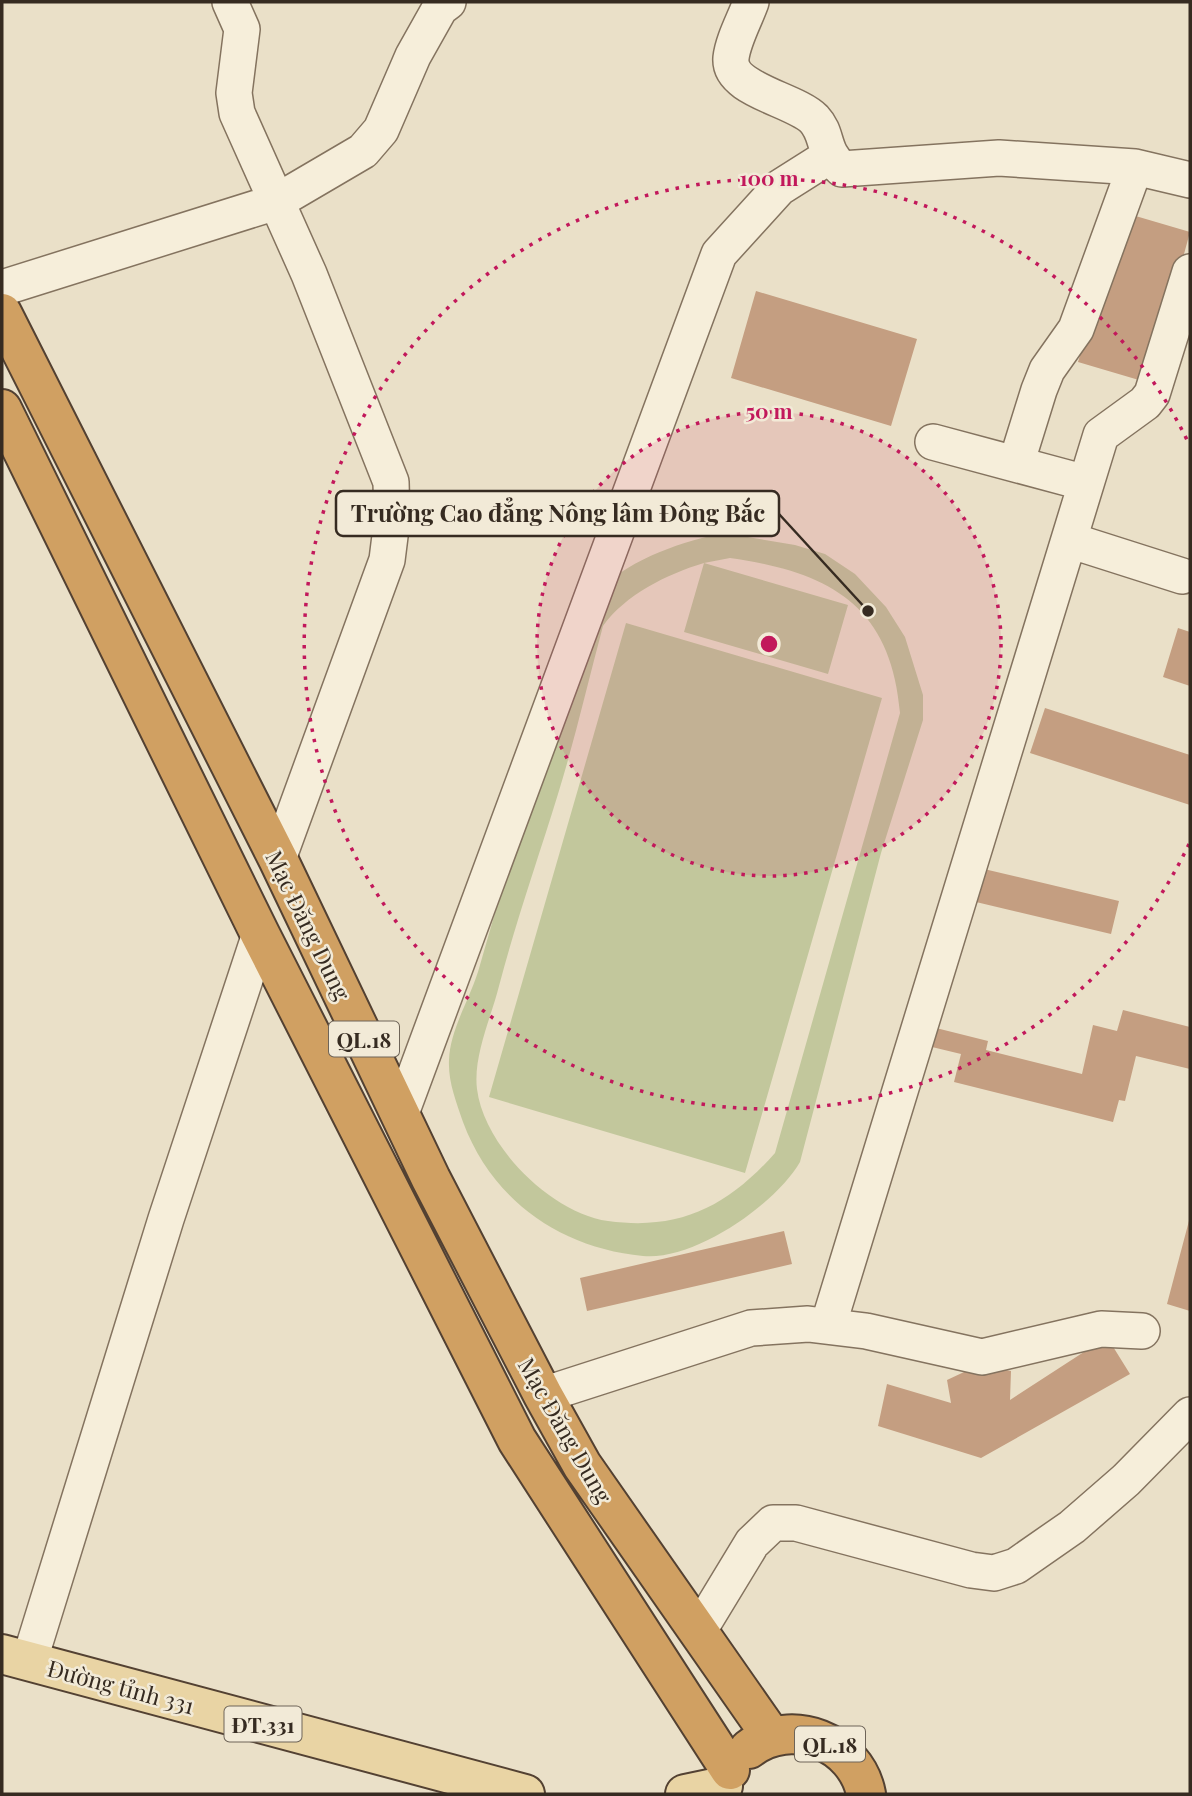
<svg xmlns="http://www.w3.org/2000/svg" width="1192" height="1796" viewBox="0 0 1192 1796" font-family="'Playfair Display',serif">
  <rect width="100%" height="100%" fill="#eae0c8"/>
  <!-- green -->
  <path fill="#c2c79c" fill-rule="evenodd" d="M724,533l71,12 30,9 30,20 31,33 19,30 18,58v25l-42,133 -81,309c-25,43 -106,99 -157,94 -83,-8 -151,-56 -180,-134 -7,-21 -15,-40 -14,-62 1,-32 23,-64 31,-95 32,-110 62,-221 93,-331 9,-14 17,-34 29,-46 28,-29 84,-48 122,-55zM730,558c99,14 161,47 170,155l-125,440c-47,53 -95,78 -167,68 -57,-8 -124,-75 -131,-132 -4,-33 14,-71 22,-103 17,-65 39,-127 59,-192 17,-55 30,-112 45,-168 22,-31 64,-52 101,-63l-20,69 144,42 20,-69 -144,-42z
    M626,623l256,75 -137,475 -256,-76z"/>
  <!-- building -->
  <path fill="#c49e81" d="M1122,212l68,20 -41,151 -71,-21z
    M756,291l161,48 -26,87 -160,-48z
    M1178,628l12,4v54l-27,-9z
    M1045,708l145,47v50l-160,-52z
    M984,869l135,32 -8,33 -135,-32z
    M1123,1010l67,17v42l-54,-13 -11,45 -6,-1 -6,22 -159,-40 7,-28 -29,-7 4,-19 52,13 -2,9 96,24 11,-49 24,6z
    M1190,1217v94l-23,-7z
    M784,1231l8,33 -205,47 -7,-33z
    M1107,1337l23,37 -149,84 -103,-32 9,-42 64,19 -4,-23 32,-15 32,6 -1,29z"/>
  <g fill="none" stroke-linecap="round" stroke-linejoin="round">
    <defs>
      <path id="minor" d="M230,2l12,27 -8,64 3,20 72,161 82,208 1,38 -5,40 -109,299
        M751,2c-6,17 -18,38 -20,56 -3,32 63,41 83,61 15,16 7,31 28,50l157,-11 136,9 55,13
        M2,288l274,-86 87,-51 18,-21 32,-74 27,-48 8,-6
        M933,442l153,41
        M1016,464l23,-74 8,-20 29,-41 59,-162
        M1069,540l113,36
        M400,1116l319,-862 60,-66 49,-31
        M828,1326l273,-891 44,-32 7,-9 38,-122
        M543,1395l208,-67 57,-4 58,7 116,26 119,-28 41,2
        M698,1632l54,-89 21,-20h23l175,47 23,3 22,-7 56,-39 54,-47 64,-65
        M29,1662l137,-443 94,-285"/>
      <path id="major" d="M2,1654l523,140
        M685,1794l38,-8"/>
      <path id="highway" d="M2,313l276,546 153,320 112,216 39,70 190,272
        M2,409l258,525 257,506 213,330
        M749,1749c42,-33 107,-7 117,45"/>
    </defs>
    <!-- minor casing -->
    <use href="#minor" stroke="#84735f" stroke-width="38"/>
    <!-- major casing -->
    <use href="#major" stroke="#534132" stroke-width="42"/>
    <!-- highway casing -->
    <use href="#highway" stroke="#534132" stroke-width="42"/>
    <!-- minor -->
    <use href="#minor" stroke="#f6eeda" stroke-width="35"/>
    <!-- major -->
    <use href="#major" stroke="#e9d4a4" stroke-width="38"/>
    <!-- highway -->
    <use href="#highway" stroke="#d0a062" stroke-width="38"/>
  </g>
  <!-- distance rings -->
  <circle cx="769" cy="644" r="232" fill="#c2185b" fill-opacity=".12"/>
  <g fill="none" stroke="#c2185b" stroke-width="3.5" stroke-dasharray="3.5 7">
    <circle cx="769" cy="644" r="232"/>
    <path d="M1189 844A465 465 0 1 1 1189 444"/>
  </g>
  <g text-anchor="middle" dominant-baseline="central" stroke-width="5" stroke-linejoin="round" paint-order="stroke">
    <!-- shield labels -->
    <g fill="#f2ead7" stroke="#6e6458" stroke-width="2">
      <rect x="329" y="1021.5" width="70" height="35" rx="5"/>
      <rect x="224.5" y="1706.5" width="77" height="35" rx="5"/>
      <rect x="795" y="1726.5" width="70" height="35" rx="5"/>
    </g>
    <g font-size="21" font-weight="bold" fill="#362b21">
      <text x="364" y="1039">QL.18</text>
      <text x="263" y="1724">ĐT.331</text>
      <text x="830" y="1744">QL.18</text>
    </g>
    <!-- street labels -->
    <g font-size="23" fill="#362b21" stroke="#f2ead7">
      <text transform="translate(309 925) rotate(64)">Mạc Đăng Dung</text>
      <text transform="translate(566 1430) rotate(60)">Mạc Đăng Dung</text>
      <text transform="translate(121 1686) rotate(15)">Đường tỉnh 331</text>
    </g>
  </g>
  <circle cx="769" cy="644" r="10" fill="#c2185b" stroke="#f2ead7" stroke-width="3.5"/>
  <g font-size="21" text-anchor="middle" font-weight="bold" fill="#c2185b" stroke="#f2ead7" stroke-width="5" stroke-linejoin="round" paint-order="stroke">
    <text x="769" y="186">100 m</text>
    <text x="769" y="419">50 m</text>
  </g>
  <!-- callouts -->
  <path fill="none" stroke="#362b21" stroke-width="2.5" d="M868 611L779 514"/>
  <circle fill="#362b21" stroke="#f2ead7" stroke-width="2.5" cx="868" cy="611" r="7"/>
  <rect fill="#f2ead7" stroke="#362b21" stroke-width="2.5" x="336" y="491" width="443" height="45" rx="7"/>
  <g font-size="24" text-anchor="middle" font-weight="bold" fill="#362b21">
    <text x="558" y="522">Trường Cao đẳng Nông lâm Đông Bắc</text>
  </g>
  <!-- border -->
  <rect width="1192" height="1796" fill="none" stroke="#362b21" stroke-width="7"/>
</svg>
